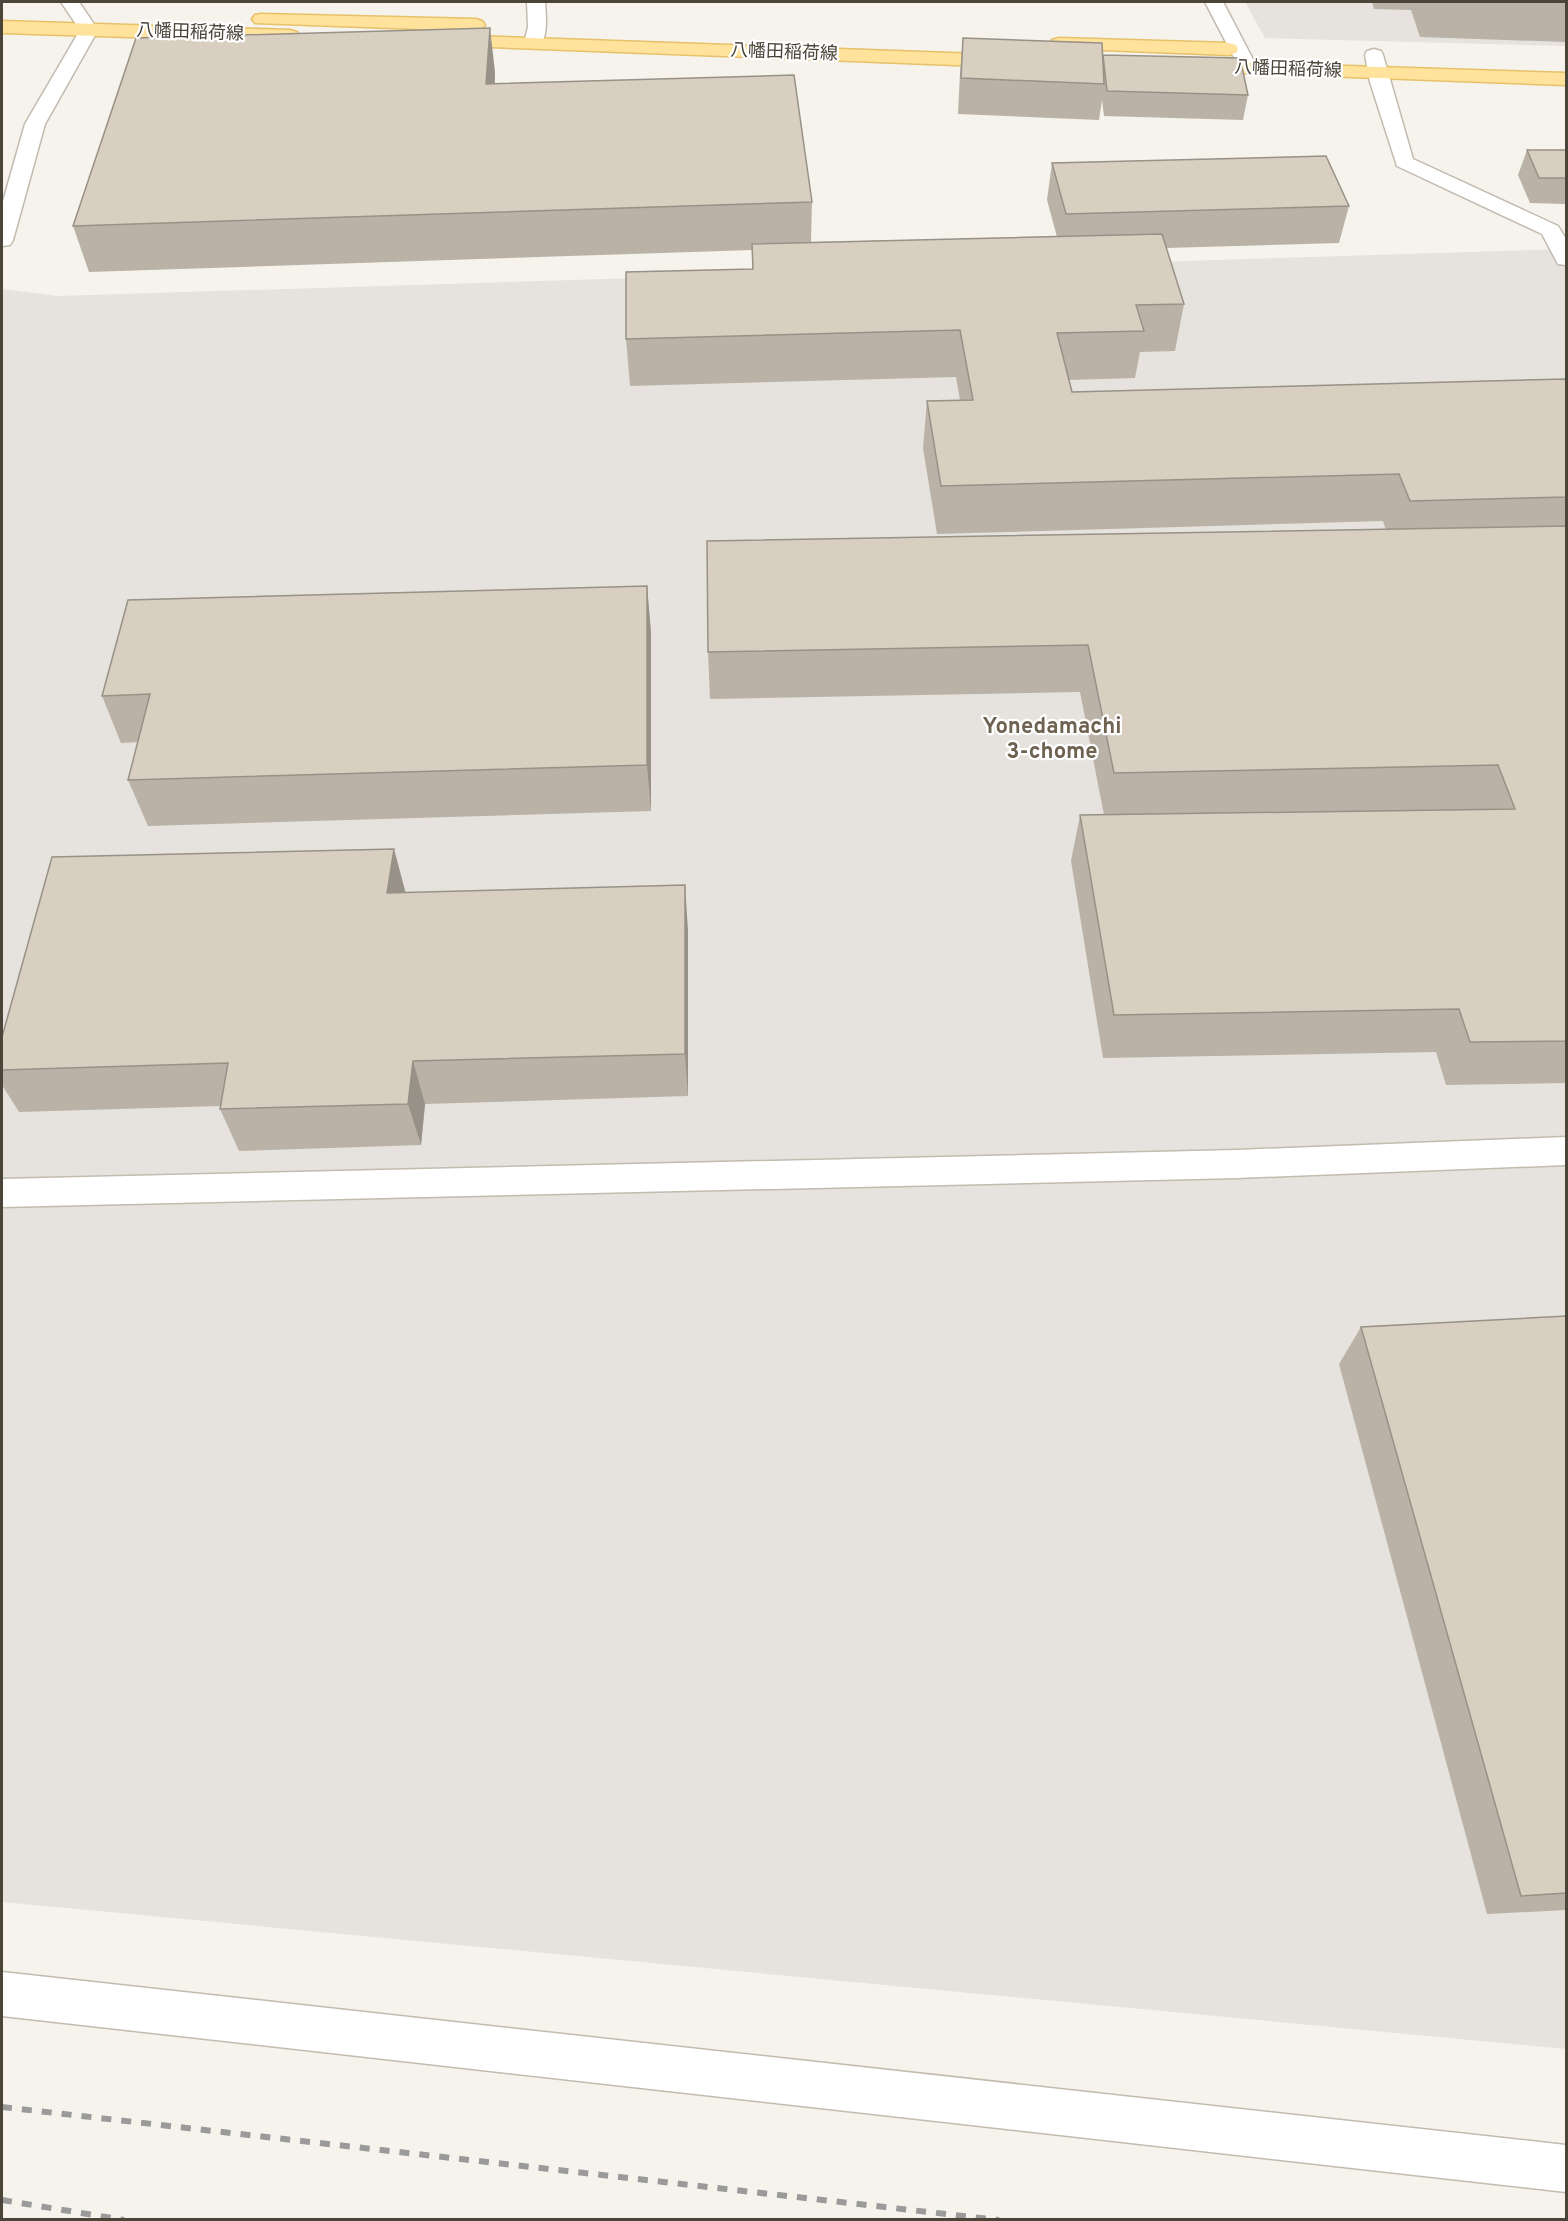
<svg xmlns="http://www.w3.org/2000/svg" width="1568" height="2221" viewBox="0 0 1568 2221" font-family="Overpass,'Noto Sans JP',sans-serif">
  <rect width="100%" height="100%" fill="#f6f3ec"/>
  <!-- industrial -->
  <path fill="#e6e2dd" d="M1245,2h321v44l-301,-8z
    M1566,249v1800l-1564,-147v-1613l56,7z"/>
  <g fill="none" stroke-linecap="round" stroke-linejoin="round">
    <defs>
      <path id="minor" d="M61,2h18l19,28 -53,94 -32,116 -3,5 -8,1v-41l23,-81 55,-94z
        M527,2h18c1,15 3,32 -5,45h-14l-2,-4 4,-16z
        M1205,2h18l35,67 -2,4h-14z
        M1374,49l7,2 2,4 30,104 145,67 8,13v26l-8,-1 -16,-30 -145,-68 -27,-84 -5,-27 2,-4z
        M1566,1137v28l-329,13 -1235,29v-28l1235,-29z
        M2,1972l1564,173v47l-1564,-176z"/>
      <path id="major" d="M261,14l215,5 6,2 3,4 -3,4 -6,2 -221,-8 -3,-4 3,-4z
        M2,21l288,9 7,2 2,4 -2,4 -7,2 -288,-9z
        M447,35l560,20 7,2 2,4 -2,4 -7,2 -567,-22 -2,-4 2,-4z
        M1059,38l170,5 7,2 2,4 -2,4 -7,2 -177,-7 -2,-4 2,-4z
        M1196,61l370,12v12l-377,-14 -2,-4 2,-4z"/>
    </defs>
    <!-- minor casing -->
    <use href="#minor" stroke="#c2bbae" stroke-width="3"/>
    <!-- major casing -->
    <use href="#major" stroke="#e6c16a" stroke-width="3"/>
    <!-- minor -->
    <use href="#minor" fill="#fff" fill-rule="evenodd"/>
    <!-- major -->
    <use href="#major" fill="#ffe39c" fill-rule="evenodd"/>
    <!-- rail -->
    <path stroke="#9a9a9a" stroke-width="6" stroke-dasharray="10 10" stroke-linecap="butt" d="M2,2107l997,113
      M2,2200l122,20"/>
  </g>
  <!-- wall -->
  <path fill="#bab2a6" d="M1372,2h194v40l-146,-5 -9,-27 -37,-1z
    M963,38l140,20 145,37 -5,25 -139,-4 -2,-16 -3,20 -141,-6 2,-41z
    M495,72v11l317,119 -1,40 246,-5 -10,-37 5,-37 297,43 -10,37 -173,5 18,56 -9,47 -35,1 -5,26 -66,2 3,12 494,-13v704l-120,2 -10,-33 -333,6 -32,-197 9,-46h24l-24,-123 -370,7 -2,-47 678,-122 -3,-9 -446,13 -14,-86 4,-47 33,-1 -4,-23 -326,9 -4,-47 126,-70v-19l-663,22 -16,-46z
    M1527,150h39v54l-36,-1 -12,-28z
    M647,586l4,47v178l-503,15 -20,-46 10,-38 -17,1 -19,-47z
    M405,892l283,38v166l-263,8 -4,41 -182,6 -19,-42v-3l-201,6 -17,-27v-48z
    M1566,1316v594l-79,4 -148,-550 22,-37z"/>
  <!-- shaded-wall -->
  <path fill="#979187" d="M490,28l5,44 -3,57 -6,-45z
    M647,586l4,47v178l-4,-46z
    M394,849l12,45 -19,-1z
    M685,885l3,45v166l-3,-42z
    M413,1061l12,43 -4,41 -13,-41z"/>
  <!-- building -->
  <path fill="#d8cfc1" stroke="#979187" stroke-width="1.5" d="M490,28l-4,56 308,-9 18,127 -739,24 63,-188z
    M963,38l139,5 2,41 -143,-6z
    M1103,55l137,3 8,37 -141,-4z
    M1527,150h39v28h-27z
    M1326,156l23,50 -283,8 -14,-51z
    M1162,234l22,70 -48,1 8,26 -87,2 15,59 494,-13v118l-156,4 -11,-27 -458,12 -14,-85 46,-1 -13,-70 -334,9v-67l127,-3 -1,-25z
    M1566,526v515l-96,1 -11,-33 -345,6 -34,-200 435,-6 -17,-44 -384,8 -26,-128 -380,7 -1,-111z
    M647,586v179l-519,15 22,-86 -48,2 26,-96z
    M394,849l-7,44 298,-8v169l-272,7 -5,43 -188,5 8,-46 -226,7v-33l50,-180z
    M1566,1316v577l-45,3 -160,-569z"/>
  <g text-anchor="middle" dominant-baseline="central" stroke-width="4.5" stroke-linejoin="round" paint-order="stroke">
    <!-- far-street labels -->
    <g font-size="18" fill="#4b4439" stroke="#fff">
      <text transform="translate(190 33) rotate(2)">八幡田稲荷線</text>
      <text transform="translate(784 53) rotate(2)">八幡田稲荷線</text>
      <text transform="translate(1288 70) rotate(2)">八幡田稲荷線</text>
    </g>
    <!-- neighbourhood labels -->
    <g font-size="22" font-weight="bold" fill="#6e6250" stroke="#fff">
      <text x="1052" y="727">Yonedamachi<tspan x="1052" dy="25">3-chome</tspan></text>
    </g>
  </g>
  <!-- border -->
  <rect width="1568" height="2221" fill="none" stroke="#4b4439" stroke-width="6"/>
</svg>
